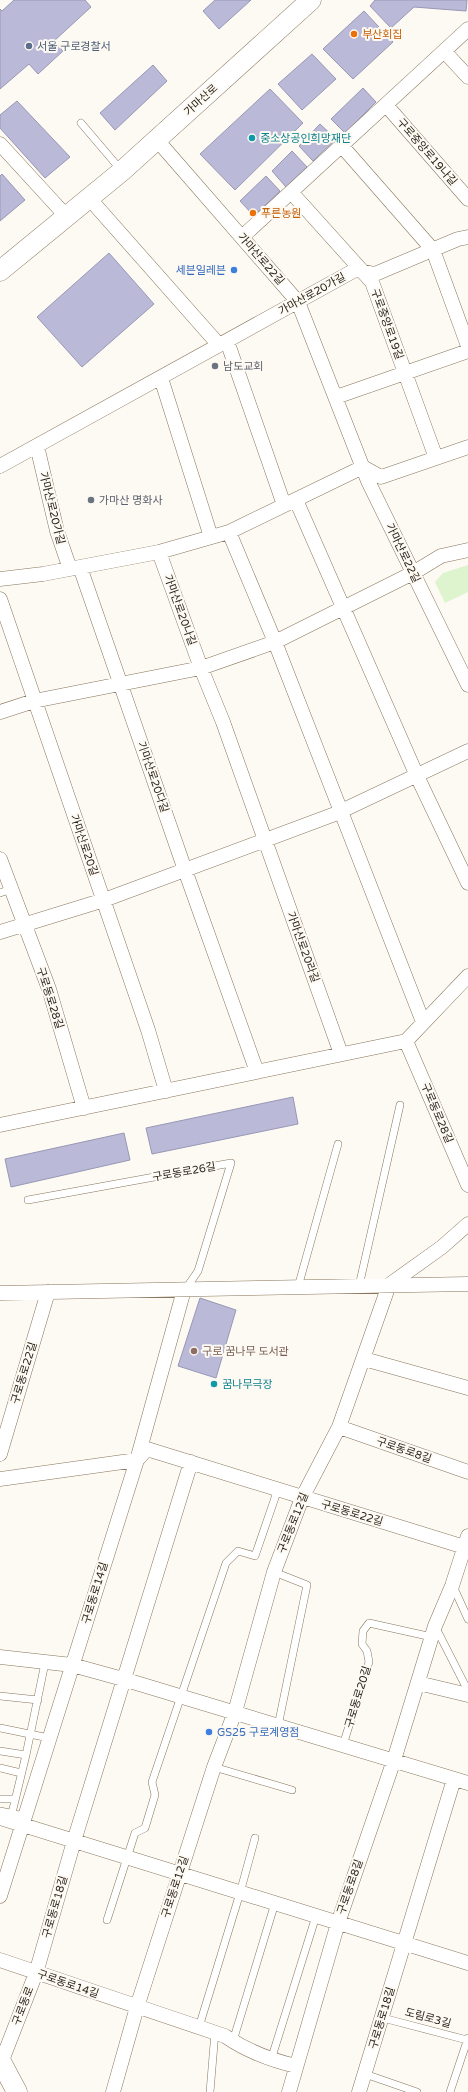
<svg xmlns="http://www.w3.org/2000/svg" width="468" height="2092" viewBox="0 0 468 2092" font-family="'Varela Round','Noto Sans KR',sans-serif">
  <rect width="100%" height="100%" fill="#fdf9f3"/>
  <!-- green -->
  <path fill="#ddf4ce" d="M468,565v27l-23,11 -10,-21 8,-9z"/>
  <!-- building -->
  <path fill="#bab9d8" stroke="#9897b5" d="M14,0h71l6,7 -37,34 9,10 -25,23 -9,-10 -29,25v-80l2,2z
    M215,0h36l-32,29 -16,-18z
    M375,0h92l-1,11 -52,-4 -23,21 -21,-22z
    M364,11l29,31 -40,37 -30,-30z
    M312,54l24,25 -34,31 -24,-26z
    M153,65l14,16 -52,49 -15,-17z
    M363,88l13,14 -31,31 -14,-14z
    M270,89l33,34 -68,67 -35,-36z
    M17,101l53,56 -25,21 -45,-50v-13z
    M320,124l16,15 -23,22 -14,-15z
    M292,151l15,16 -21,20 -14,-16z
    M2,174l23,26 -25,21v-45z
    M266,176l14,15 -26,25 -14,-15z
    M109,253l45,51 -72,63 -45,-50z
    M293,1097l5,27 -146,30 -6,-26z
    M124,1133l6,27 -119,27 -6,-28z
    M200,1298l36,12 -20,68 -38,-12z"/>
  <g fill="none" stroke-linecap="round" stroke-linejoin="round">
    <defs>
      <path id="lane" d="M81,123l40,47
        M0,893l11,-4
        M28,1200l203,-37 -33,108 -13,19
        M359,1286l41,-181
        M298,1287l40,-143
        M274,1572l33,13 -29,141
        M453,1586l15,33
        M436,1628l32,63
        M0,1696l38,4
        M0,1728l49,10
        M343,1745l26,-83 -2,-11 -5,-7 1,-13 6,-8 63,14
        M0,1751l26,4 19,-92
        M214,1767l78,23
        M0,1768l21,5
        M0,1799h15
        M0,1811l24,5
        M12,1813l14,-58
        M107,1920l28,-87 10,-5 10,-33 -3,-13 74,-219 12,-12 17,5 23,-67
        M383,2018l84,22
        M199,2027l41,-134 15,-55
        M233,2041l42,-138
        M271,2060l45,-144
        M365,2074l52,18
        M210,2092l5,-60
        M450,2092l18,-54"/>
      <path id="street" d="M444,51l24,26
        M386,105l82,94
        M157,140l141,162 70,179 100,204
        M0,144l67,73
        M341,145l92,105 35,96
        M291,192l81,90 64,176
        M89,198l130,147
        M242,237l226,-208
        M227,341l57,164
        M161,378l50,159
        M336,397l132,-46
        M37,446l20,85 13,38
        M0,466l355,-196 20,4 83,-35 10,-2
        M296,500l121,276 51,107
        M229,532l46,110 148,380
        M159,552l42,116 22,54 118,332
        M80,567l105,303 72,202
        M0,579l43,-5 116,-22 70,-20 134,-65 18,10 87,-30
        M0,599l148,431 18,61
        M0,712l34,-11 167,-33 74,-26 138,-69 28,-17 27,-6
        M0,859l49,130 35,119
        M0,932l104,-32 231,-86 133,-63
        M406,1041l62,144
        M0,1125l406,-84 62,-65
        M0,1293l468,-9
        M364,1359l104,29
        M339,1427l129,45
        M0,1454l48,-162
        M0,1479l137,-19 10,-11 321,99
        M0,1657l72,8 51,14 345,104
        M418,1683l50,12
        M0,1818l468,145
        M0,1896l137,-436 47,-170
        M0,1960l225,76c22,15 45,24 71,30
        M1,2063l35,-90 38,-132 117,-379
        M113,2092l24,-85 77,-240 21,-55 39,-140 28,-74 37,-71 50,-142 53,-38 26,-23
        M289,2092l49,-169 56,-163 41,-134 17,-40 16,-50
        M359,2092l95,-313"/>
      <path id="secondary" d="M0,271l122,-100 189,-171
        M0,2060l17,32"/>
    </defs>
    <!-- lane casing -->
    <use href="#lane" stroke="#88765c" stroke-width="8"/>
    <!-- street casing -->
    <use href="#street" stroke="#88765c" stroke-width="15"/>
    <!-- secondary casing -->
    <use href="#secondary" stroke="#88765c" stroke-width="21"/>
    <!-- lane -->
    <use href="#lane" stroke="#fff" stroke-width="7"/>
    <!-- street -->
    <use href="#street" stroke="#fff" stroke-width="14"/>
    <!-- secondary -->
    <use href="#secondary" stroke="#fff" stroke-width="20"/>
  </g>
  <!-- markers -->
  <g fill="#e8710a" stroke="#fdf9f3" stroke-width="1.5">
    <circle cx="354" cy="34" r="4"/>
    <circle cx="253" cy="213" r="4"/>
  </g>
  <circle fill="#5c6f8a" stroke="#fdf9f3" stroke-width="1.5" cx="29" cy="46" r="4"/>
  <g fill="#0f9aa8" stroke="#fdf9f3" stroke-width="1.5">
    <circle cx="252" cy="138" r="4"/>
    <circle cx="214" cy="1384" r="4"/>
  </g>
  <g fill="#3f7fe0" stroke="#fdf9f3" stroke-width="1.5">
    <circle cx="234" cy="270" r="4"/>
    <circle cx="209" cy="1732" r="4"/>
  </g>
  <g fill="#6b7280" stroke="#fdf9f3" stroke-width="1.5">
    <circle cx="215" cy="366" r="4"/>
    <circle cx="91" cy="500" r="4"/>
  </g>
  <circle fill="#8d6e63" stroke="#fdf9f3" stroke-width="1.5" cx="194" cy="1351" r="4"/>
  <g text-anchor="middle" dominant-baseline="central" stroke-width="4" stroke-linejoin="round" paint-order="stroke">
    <!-- food labels -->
    <g font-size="11" fill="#c56008" stroke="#fdf9f3" text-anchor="start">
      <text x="362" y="34">부산회집</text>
      <text x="261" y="213">푸른농원</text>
    </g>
    <!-- service labels -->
    <g font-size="11" fill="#4e5e75" stroke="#fdf9f3" text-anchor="start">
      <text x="37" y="46">서울 구로경찰서</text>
    </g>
    <!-- street labels -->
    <g font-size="11" fill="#2b2419" stroke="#fdf9f3">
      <text transform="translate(201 100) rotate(-42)">가마산로</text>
      <text transform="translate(427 152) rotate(49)">구로중앙로19나길</text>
      <text transform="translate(261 259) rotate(49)">가마산로22길</text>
      <text transform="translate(312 294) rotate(-29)">가마산로20가길</text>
      <text transform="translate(387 324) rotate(70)">구로중앙로19길</text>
      <text transform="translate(52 508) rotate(76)">가마산로20가길</text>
      <text transform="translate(403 553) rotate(64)">가마산로22길</text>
      <text transform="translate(180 610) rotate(70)">가마산로20나길</text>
      <text transform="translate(153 777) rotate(71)">가마산로20다길</text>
      <text transform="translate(84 845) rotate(71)">가마산로20길</text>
      <text transform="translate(303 947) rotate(70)">가마산로20라길</text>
      <text transform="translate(50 998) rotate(72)">구로동로28길</text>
      <text transform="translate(437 1113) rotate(67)">구로동로28길</text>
      <text transform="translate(184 1172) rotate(-10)">구로동로26길</text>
      <text transform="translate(24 1373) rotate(-73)">구로동로22길</text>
      <text transform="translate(404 1450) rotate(19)">구로동로8길</text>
      <text transform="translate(352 1513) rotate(17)">구로동로22길</text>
      <text transform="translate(293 1523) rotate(-68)">구로동로12길</text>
      <text transform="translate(95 1593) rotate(-73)">구로동로14길</text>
      <text transform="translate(358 1697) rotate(-73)">구로동로20길</text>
      <text transform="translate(175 1887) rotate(-72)">구로동로12길</text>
      <text transform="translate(350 1887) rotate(-71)">구로동로8길</text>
      <text transform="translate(55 1907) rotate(-74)">구로동로18길</text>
      <text transform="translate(68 1984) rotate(19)">구로동로14길</text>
      <text transform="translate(23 2006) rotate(-69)">구로동로</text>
      <text transform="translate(382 2018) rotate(-73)">구로동로18길</text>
      <text transform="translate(428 2018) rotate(15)">도림로3길</text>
    </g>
    <!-- culture labels -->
    <g font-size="11" fill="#0d838f" stroke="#fdf9f3" text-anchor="start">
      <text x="260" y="138">중소상공인희망재단</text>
      <text x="222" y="1384">꿈나무극장</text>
    </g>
    <!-- shop labels -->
    <g font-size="11" fill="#366cbe" stroke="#fdf9f3" text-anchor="end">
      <text x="226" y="270">세븐일레븐</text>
      <text x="217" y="1732" text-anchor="start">GS25 구로계영점</text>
    </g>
    <!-- worship labels -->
    <g font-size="11" fill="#5b616d" stroke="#fdf9f3" text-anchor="start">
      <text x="223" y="366">남도교회</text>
      <text x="99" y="500">가마산 명화사</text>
    </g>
    <!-- education labels -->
    <g font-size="11" fill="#785e54" stroke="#fdf9f3" text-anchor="start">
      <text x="202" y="1351">구로 꿈나무 도서관</text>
    </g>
  </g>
</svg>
